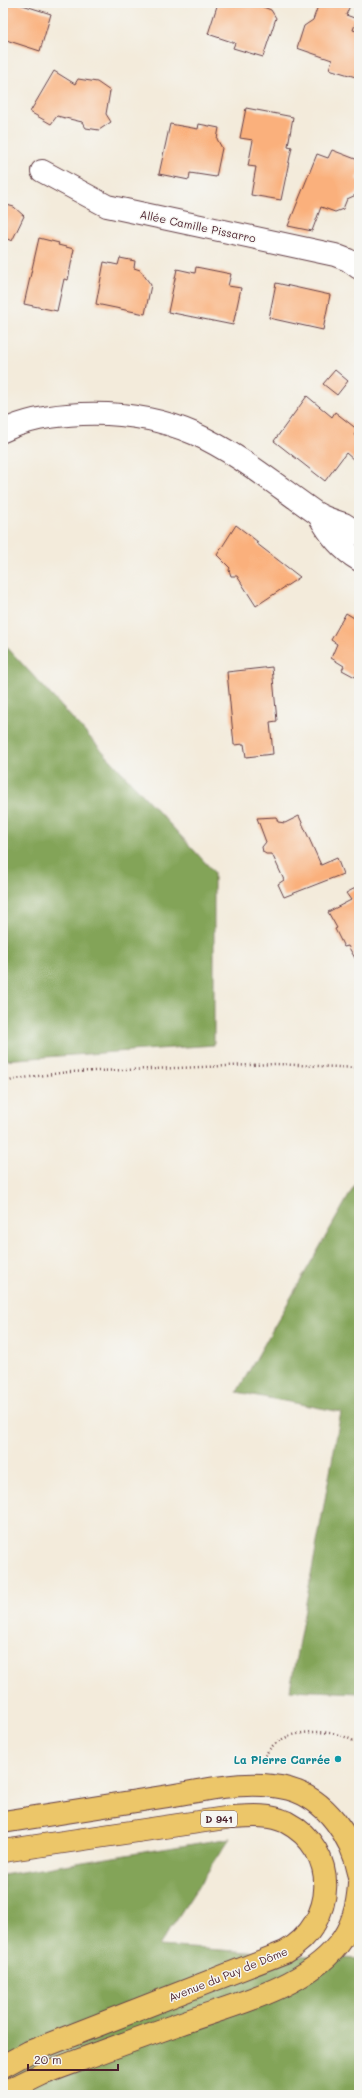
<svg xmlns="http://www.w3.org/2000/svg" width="362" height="2098" viewBox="0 0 362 2098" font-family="Mali,sans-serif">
  <rect width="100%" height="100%" fill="#f6f6f2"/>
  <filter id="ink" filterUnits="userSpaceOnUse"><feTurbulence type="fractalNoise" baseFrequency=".025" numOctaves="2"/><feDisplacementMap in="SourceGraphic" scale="8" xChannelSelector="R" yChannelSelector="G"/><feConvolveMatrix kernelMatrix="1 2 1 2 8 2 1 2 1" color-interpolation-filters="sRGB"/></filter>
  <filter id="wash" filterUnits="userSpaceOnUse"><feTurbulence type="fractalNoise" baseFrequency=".012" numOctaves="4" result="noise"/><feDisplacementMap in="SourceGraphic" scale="16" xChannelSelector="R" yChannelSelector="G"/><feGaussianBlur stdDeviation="0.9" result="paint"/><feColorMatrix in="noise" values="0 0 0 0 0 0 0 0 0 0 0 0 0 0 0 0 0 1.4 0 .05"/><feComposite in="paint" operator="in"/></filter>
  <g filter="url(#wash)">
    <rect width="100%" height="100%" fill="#f3ebdb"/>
    <!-- forest -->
    <path fill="#83a459" stroke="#666242" d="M3,643l211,229v173l-211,15z
      M359,1178v515l-69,-3 51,-278 -104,-20z
      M230,1838l-71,108 200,13v136h-356v-220z"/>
    <g id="blocks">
      <!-- building -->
      <path fill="#fab07c" d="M3,3h13l35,11 -11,37 -37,-12z
        M218,3h35l18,7 5,8 -13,39 -30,-9 2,-5 -27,-9z
        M319,3h32l-5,12 11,4 -4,11 6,2v46l-30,-9 3,-9 -35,-12 7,-22 9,-6z
        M54,71l21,13 3,-5 19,3 13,9 -4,23 5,8 -12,8 -13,-2 -4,-6 -25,-6 -6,8 -21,-12z
        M246,108l47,9 -5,29 4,1 -11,53 -30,-5 5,-28 -8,-1 5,-26 -13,-2z
        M170,124l28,5 1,-5 20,4 -2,11 5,9 -6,29 -26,-4 -1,7 -30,-6z
        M332,150l26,10 1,11 -3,8 3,2v8l-3,6 -9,4 -4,10 -8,3 -14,-5 -9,24 -24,-5 29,-72 11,4z
        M3,204l11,3 10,9 -12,25 -9,-4z
        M39,238l20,5 -1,2 16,4 -6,31 -4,-1 -7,32 -33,-7z
        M120,258l15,3 -1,7 6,2 11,15 -6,29 -49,-10 8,-42 14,3z
        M196,267l35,7 -3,12 13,2 -8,37 -65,-13 9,-43 18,4z
        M276,283l54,12 -7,35 -54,-12z
        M335,370l13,11 -11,14 -14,-11z
        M307,396l25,21 3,-5 23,18 -4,5 5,3v15l-5,7 -8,-7 -21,28 -51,-40z
        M236,525l22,17 -2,1 44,34 -44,29 -19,-30h-6l-2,-6 1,-2 -13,-13z
        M346,613l13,8v50l-4,6 -13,-7 2,-4 -13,-8 6,-14 -6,-4z
        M272,667l5,54 -7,1 3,32 -27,3 -2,-13 -10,1 -7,-73z
        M299,816l22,49 16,-7 6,16 -59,23 -6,-13 6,-4 -12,-26h-6l-3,-2 -1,-5 4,-5 -9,-24 19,-1 2,5 7,1z
        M359,886v79l-11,-19 -4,1 -9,-18 2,-1 -9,-16 23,-12 -5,-7z"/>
    </g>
  </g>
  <g filter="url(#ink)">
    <use href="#blocks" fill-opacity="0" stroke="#633e45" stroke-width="1"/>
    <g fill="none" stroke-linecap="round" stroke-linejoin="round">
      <defs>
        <path id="street" d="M42,171l65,35 228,49 13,5 11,8
          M3,431c24,-12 53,-16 79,-17 107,-4 153,42 234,99 8,5 19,8 28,11 5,3 10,7 15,10
          M318,514c10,19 23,36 41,46"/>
        <path id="primary" d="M3,1822c53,-8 106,-17 159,-25 41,-6 86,-19 127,-8 37,10 63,48 70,84
          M3,1851l229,-34c18,-1 37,-3 54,5 54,28 51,101 -1,130l-256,100 -26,14
          M3,2093l39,-19c46,-17 91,-34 137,-50 52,-19 122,-34 159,-79 14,-17 20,-40 21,-62"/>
      </defs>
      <!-- street casing -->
      <use href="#street" stroke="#633e45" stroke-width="24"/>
      <!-- primary casing -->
      <use href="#primary" stroke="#633e45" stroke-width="24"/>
      <!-- path -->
      <path stroke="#633e45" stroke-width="2.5" stroke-dasharray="1 3" stroke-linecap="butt" d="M3,1083l13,-4 52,-7 84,-3 124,-5 83,4
        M263,1759c4,-7 8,-13 16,-18 20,-13 62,-12 80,4"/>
      <!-- street -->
      <use href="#street" stroke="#fff" stroke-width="22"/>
      <!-- primary -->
      <use href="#primary" stroke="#ecc669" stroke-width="22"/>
    </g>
  </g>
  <!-- markers -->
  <circle fill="#0f9aa8" stroke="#f6f6f2" stroke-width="1.5" cx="338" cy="1759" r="4"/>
  <g text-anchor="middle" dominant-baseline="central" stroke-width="3" stroke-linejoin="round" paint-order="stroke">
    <!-- shield labels -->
    <rect fill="#f6f6f2" stroke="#7e6067" stroke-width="1" x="201" y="1811" width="36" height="16" rx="3"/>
    <g font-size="10" font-weight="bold" fill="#4a1f2b">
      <text x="219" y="1819">D 941</text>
    </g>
    <!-- street labels -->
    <g font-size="11" fill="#4a1f2b" stroke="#f6f6f2">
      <text transform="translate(198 226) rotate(12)">Allée Camille Pissarro</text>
      <text transform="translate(228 1974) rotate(-22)">Avenue du Puy de Dôme</text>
    </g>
    <!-- culture labels -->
    <g font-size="11" font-weight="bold" fill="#0d838f" stroke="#f6f6f2" text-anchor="end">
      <text x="330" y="1759">La Pierre Carrée</text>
    </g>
  </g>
  <!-- margin -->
  <rect width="362" height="2098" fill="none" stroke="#f6f6f2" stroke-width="16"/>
  <!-- scale -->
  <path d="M28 2064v6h90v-6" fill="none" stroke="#4a1f2b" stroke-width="2"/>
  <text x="34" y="2064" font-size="12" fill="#4a1f2b" stroke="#f6f6f2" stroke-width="3" paint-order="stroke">20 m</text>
</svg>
